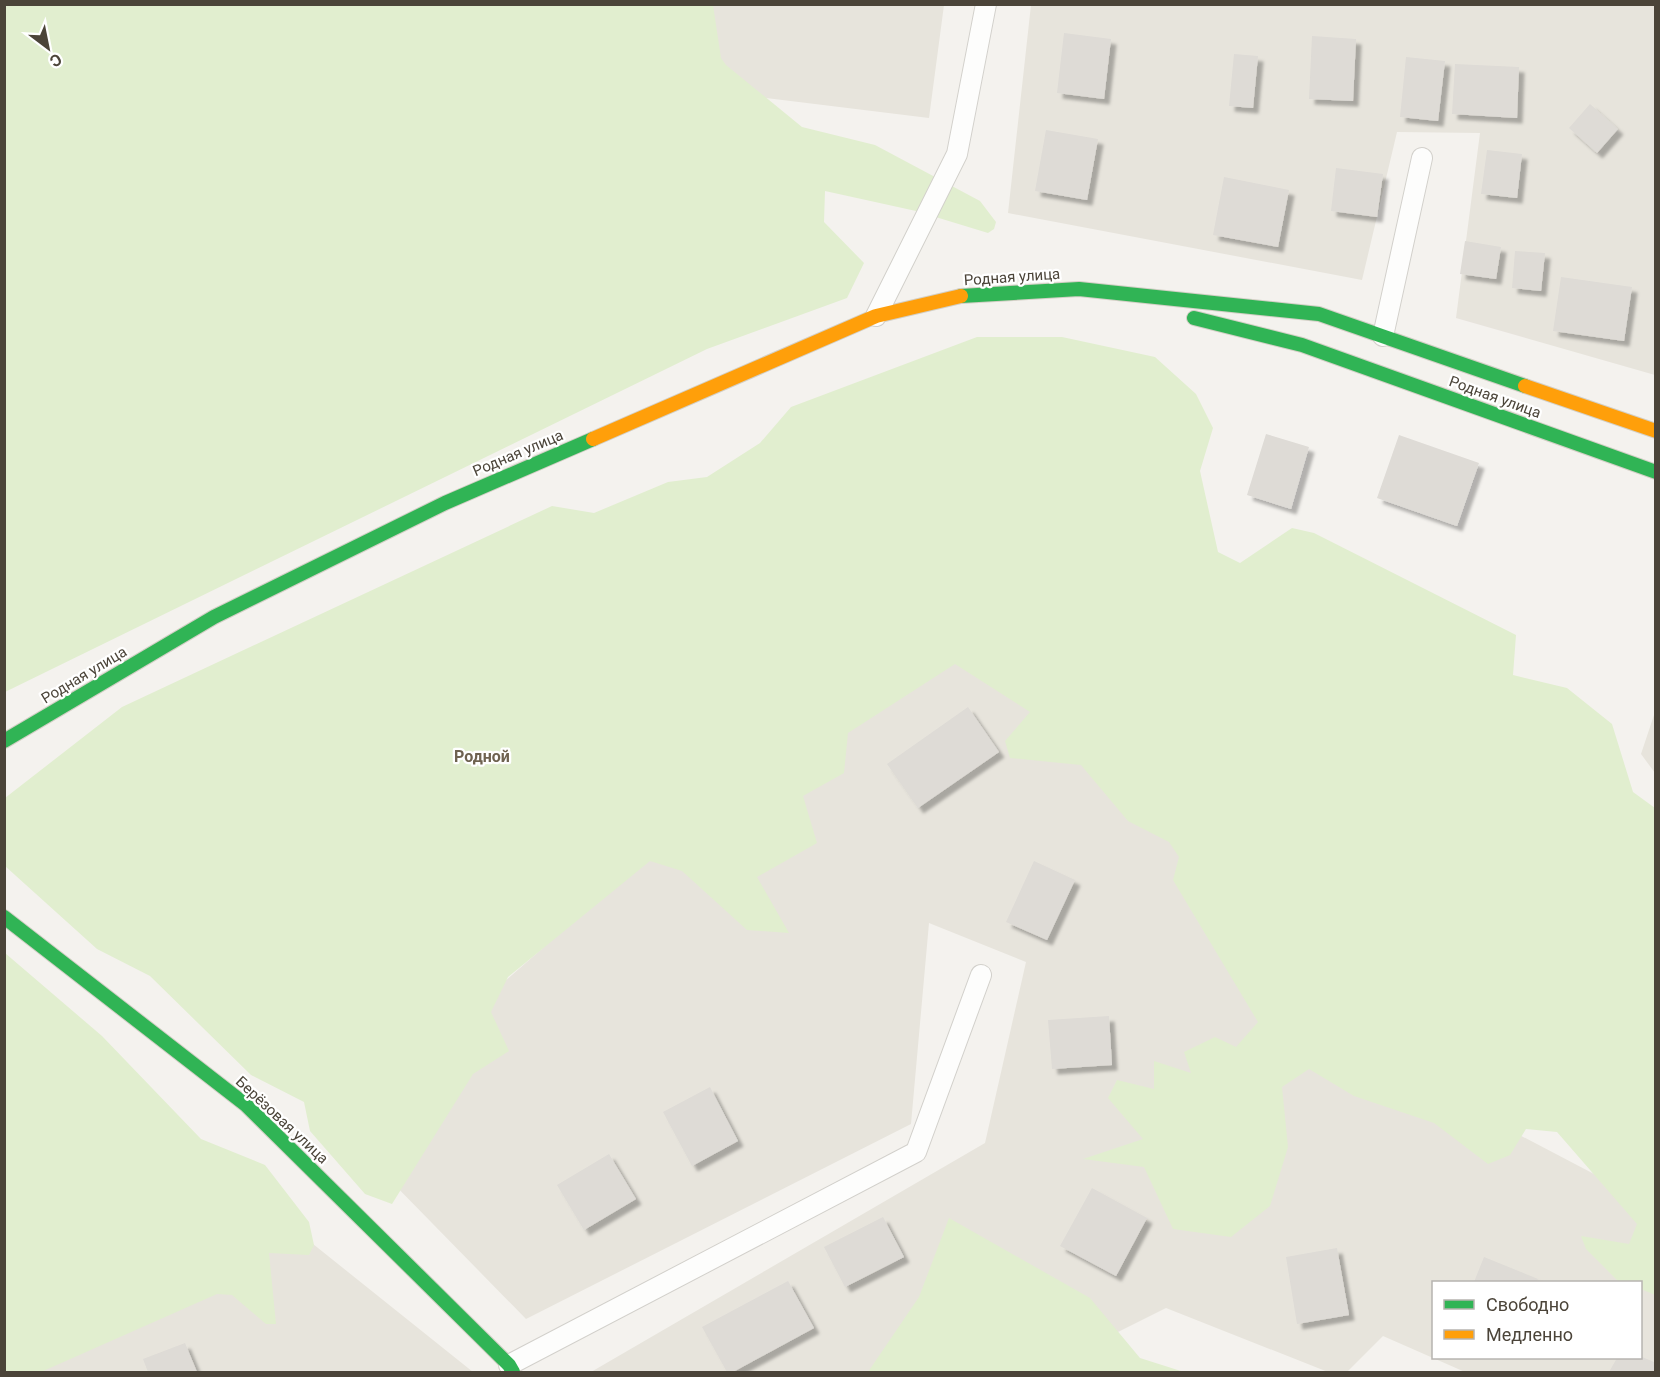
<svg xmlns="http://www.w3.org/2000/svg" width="1660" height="1377" viewBox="0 0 1660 1377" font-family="Roboto,sans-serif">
  <defs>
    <filter id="shadow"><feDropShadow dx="5.5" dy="5.5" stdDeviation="1.5" flood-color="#0004"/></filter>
  </defs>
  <rect width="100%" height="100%" fill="#f4f2ee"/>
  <!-- residential -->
  <path fill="#e7e4dc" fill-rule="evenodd" d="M689,5h255l-15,113 -252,-31z
    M1031,5h624v370l-199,-57 24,-185 -83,-1 -35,148 -354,-67z
    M964,580l283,223 34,207 374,196v166h-190l-82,-36 -36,36h-19l-162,-64 -128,64h-447l394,-229 41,-181 -97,-39 -18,201 -385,195 -188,-192zM1434,1282h206v76h-206z
    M1655,712v61l-14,-19z
    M253,1196l220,176h-468l-1,-28z"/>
  <!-- green -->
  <path fill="#e1eecf" d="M5,5h708l8,53 5,7 76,62 73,18 105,56 16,21 -2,7 -6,4 -72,-22 -91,-20 -1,31 40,41 -17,35 -140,51 -702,343z
    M977,337h85l93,20 41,37 17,34 -13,43 18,81 22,11 52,-35 22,5 202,102 -3,40 54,13 45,36 21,68 22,16v487l-14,-6 -1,-7 -22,-1 -32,-32 -5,-13 48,8 8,-20 -80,-92 -31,-3 -16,26 -22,9 -54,-41 -80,-27 -45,-27 -27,18 6,60 -18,59 -39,31 -58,-8 -29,-62 -61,-8 60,-20 -35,-41 9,-18 37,9v-28l37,12 -7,-21 31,-15 21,10 22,-25 -85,-142 6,-23 -10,-15 -41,-21 -47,-56 -71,-7 -5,-17 25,-29 -75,-48 -107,69 -4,40 -41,23 14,47 -60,34 32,56 -42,-3 -65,-59 -32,-10 -142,116 -17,35 18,39 -36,23 -81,130 -27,-10 -55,-63 -6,-29 -53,-27 -101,-99 -53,-27 -92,-83v-68l117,-91 430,-201 42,7 74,-31 39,-5 53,-34 31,-36z
    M5,953l97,83 99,103 64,26 44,57 5,23 -5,10 -40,-2 7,71h-10l-34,-29 -15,-1 -176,78h-36z
    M949,1218l141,80 50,60 44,14h-316l51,-75z"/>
  <!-- building -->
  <path fill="#dedbd6" filter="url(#shadow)" d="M1064,33l47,6 -7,60 -47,-6z
    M1312,36l44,3 -3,62 -44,-2z
    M1234,54l24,2 -5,52 -24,-2z
    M1406,57l39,4 -7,60 -38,-4z
    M1455,64l64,3 -2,51 -65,-4z
    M1590,104l28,25 -21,24 -28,-25z
    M1046,130l52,9 -11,61 -52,-9z
    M1487,150l35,4 -5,44 -36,-4z
    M1336,168l47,6 -6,43 -46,-6z
    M1224,177l65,13 -11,57 -65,-12z
    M1465,241l36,6 -5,32 -36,-5z
    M1515,251l30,2 -4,38 -29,-3z
    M1561,277l71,10 -8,54 -71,-10z
    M1266,434l43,13 -18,62 -44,-14z
    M1399,435l80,28 -22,63 -80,-28z
    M968,707l31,45 -81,56 -31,-44z
    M1034,861l41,19 -28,60 -41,-18z
    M1109,1016l3,49 -60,4 -4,-49z
    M710,1087l28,54 -46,25 -29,-54z
    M609,1154l27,45 -52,31 -27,-45z
    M1092,1188l55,30 -31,58 -56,-30z
    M883,1217l21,40 -59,30 -21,-40z
    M1337,1248l12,67 -52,9 -11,-67z
    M1484,1257l54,22 -2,3h-62z
    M788,1281l26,47 -81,44h-6l-25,-45z
    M185,1343l12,29h-49l-5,-13z
    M1640,1356l16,7v9h-47l8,-14h23z"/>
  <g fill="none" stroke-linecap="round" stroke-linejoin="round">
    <defs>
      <path id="lane" d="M876,316l81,-162 29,-150
        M1383,336l39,-178
        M509,1365l407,-213 65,-177"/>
      <path id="fast" d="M961,296l118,-7 240,25 206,72
        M1194,318l108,27 354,127
        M4,741l210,-124 231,-114 148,-64
        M4,917l242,188 263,260 4,7"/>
      <path id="slow" d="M1525,386l131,45
        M593,439l283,-123 85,-20"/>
    </defs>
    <!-- lane casing -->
    <use href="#lane" stroke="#d2d0cb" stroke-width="22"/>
    <!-- fast casing -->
    <use href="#fast" stroke="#d3cfc5" stroke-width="16"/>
    <!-- slow casing -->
    <use href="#slow" stroke="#d3cfc5" stroke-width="16"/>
    <!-- lane -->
    <use href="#lane" stroke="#fdfdfc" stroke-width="20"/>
    <!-- fast -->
    <use href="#fast" stroke="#30b455" stroke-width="14"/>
    <!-- slow -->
    <use href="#slow" stroke="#ff9f0a" stroke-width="14"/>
  </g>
  <g text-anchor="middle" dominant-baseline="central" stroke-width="4.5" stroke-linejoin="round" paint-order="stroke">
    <!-- street labels -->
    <g font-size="15" fill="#4b4439" stroke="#fff">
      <text transform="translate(1012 277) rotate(-4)">Родная улица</text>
      <text transform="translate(1495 397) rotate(20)">Родная улица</text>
      <text transform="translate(518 453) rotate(-23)">Родная улица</text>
      <text transform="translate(84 675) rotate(-31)">Родная улица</text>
      <text transform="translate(282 1120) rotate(43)">Берёзовая улица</text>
    </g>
    <!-- neighbourhood labels -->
    <g font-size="16" font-weight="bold" fill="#6e6250" stroke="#fff">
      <text x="482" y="756">Родной</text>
    </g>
  </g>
  <!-- border -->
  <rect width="1660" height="1377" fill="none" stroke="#4b4439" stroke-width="12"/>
  <!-- legend -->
  <rect x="1432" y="1281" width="210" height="78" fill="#ffffff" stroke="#b7b4b0" stroke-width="1.5"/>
  <rect x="1444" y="1300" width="30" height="9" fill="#30b455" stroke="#b7b4b0" stroke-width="1.5"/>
  <text x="1486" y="1311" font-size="18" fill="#4b4439">Свободно</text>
  <rect x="1444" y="1330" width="30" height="9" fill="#ff9f0a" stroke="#b7b4b0" stroke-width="1.5"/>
  <text x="1486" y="1341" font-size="18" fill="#4b4439">Медленно</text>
  <!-- north arrow -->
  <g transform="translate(48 48) rotate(148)" stroke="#ffffff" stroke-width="4.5" paint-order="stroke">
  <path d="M0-4.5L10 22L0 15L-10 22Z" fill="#4b4439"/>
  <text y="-9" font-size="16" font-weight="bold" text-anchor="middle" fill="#4b4439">С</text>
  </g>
</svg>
